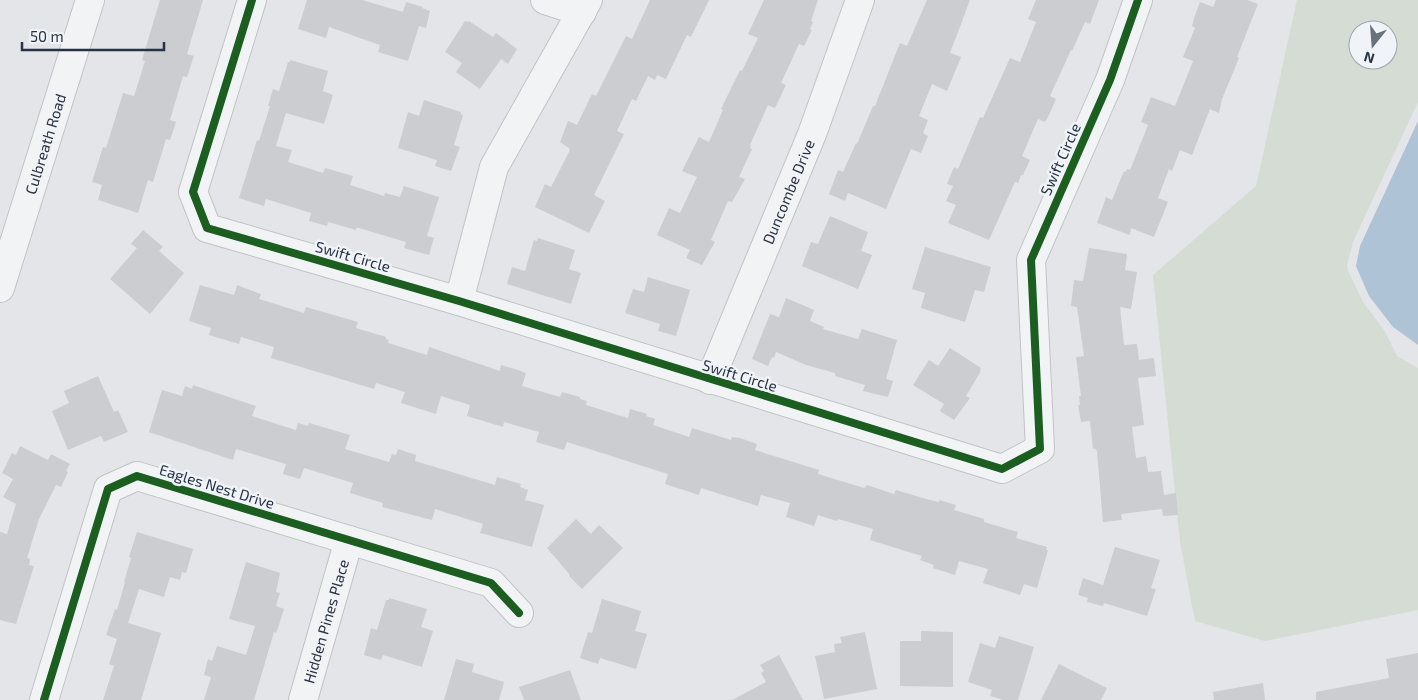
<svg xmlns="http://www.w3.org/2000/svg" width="1418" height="700" viewBox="0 0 1418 700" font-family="'Exo 2',sans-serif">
  <rect width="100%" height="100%" fill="#e3e5e8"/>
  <!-- green -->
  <path fill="#d4dcd3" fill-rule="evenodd" d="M1297,0h121v102l-65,140 -6,23 1,6 15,31 21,28 13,26 21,12v242l-153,31 -70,-20 -15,-79 -27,-267 103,-89zM1358,30h30v30h-30z"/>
  <!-- water -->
  <path fill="#aec3d6" d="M1418,121v224l-25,-18 -24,-31 -13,-30 4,-20z"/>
  <!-- building -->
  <path fill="#cbcdd1" d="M160,0h43l-16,54 7,2 -7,21 -4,-1 -13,44 6,2 -6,18 -4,-1 -13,43 -5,-2 -10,33 -40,-13 4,-15 -10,-3 11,-35 3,1 17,-55 11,3 11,-35 -3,-1z
    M307,0h55l41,12 3,-10 17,5 -1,1 8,3 -4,17 -7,-2 -11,35 -30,-9 2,-7 -51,-18 -3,11 -28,-9z
    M650,0h59l-18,37 -4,-2 -21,44 -9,-4 -2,5 -7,-4 -12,25 -4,-2 -15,32 7,3 -30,61 11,6 -16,32 -54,-26 10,-23 6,3 19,-37 -1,-2 -9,-6 8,-21 9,4 15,-31 4,2 30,-60 6,3z
    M764,0h54l-7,21 2,1 -3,7 2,1 -8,16 -5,-2 -18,39 5,2 -11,23 -7,-3 -18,40h1l-1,3 2,1 -13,28 6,2 -13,23 -4,-1 -17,39 4,2 -13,23 -16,-7 4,-8 -33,-15 12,-27 11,5 17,-36 -15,-6 17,-34 10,5 14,-32 -2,-1 19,-39 2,1 16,-33 -10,-4z
    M927,0h43l-20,53 11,4 -14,34 -15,-7 -13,32 9,4 -5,13 5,3 -7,17 -10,-4 -25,60 -38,-16 -3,8 -16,-7 9,-24 5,2 13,-29 1,1 16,-38h2l25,-63 7,3z
    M1036,0h63l-9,24 -5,-2 -13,29 -1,-1 -21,46 6,3 -7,16 -4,7 -7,-3 -16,37 8,4 -7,15h-2l-3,8 -3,-1 -26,58 -41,-17 8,-18 -10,-4 7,-15 -6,-2 7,-17 4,2 22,-52 3,1 27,-60 10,4 16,-40 -8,-3z
    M1216,0h31l11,4 -21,53 2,1 -17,41 -3,14 -9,-4 -18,46 -12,-5 -8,21 -3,-2 -11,29 10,4 -14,35 -23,-9 -1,7 -33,-12 9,-26 6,3 12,-29 2,1 1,-3 3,1 18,-45 -7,-3 10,-25 24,9 18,-45 -10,-4 12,-29 -3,-2 2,-8 6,-16 13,5z
    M465,21l3,1 1,-1 24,16 3,-4 21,16 -9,15 -7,-5 -21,30 -24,-17 6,-9 -17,-11z
    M290,60l38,11 -5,20 10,4 -9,29 -38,-11 -10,33 16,4 -4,12 35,11 2,-5 28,8 -3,9 34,11 1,-3 15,4 4,-11 35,11 -12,39 7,2 -5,17 -25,-7 2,-6 -47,-14h-3v2l-28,-8 -1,4 -18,-5 2,-8 -45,-14 -2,7 -25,-8 18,-58 2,1 11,-35h-2l5,-17 6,2 9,-29h2z
    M424,100l37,12v2l2,1 -9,30 6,2 -9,24 -16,-5 2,-6 -39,-12 10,-36 11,4z
    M830,216l38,16 -7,19 11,4 -14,34 -56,-23 9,-24 7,2z
    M143,230l20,17 -4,4 25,22 -34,41 -40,-35 27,-31 -6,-4z
    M538,238l37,12 -6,19 12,4 -10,31 -64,-20 5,-17 13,4 9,-31 3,1z
    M925,247l66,20 -7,25 -9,-2 -10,32 -44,-14 4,-15 -13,-4z
    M1089,248l38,6 -2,16 12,2 -6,37 -11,-2 4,38 13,-1 2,16 15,-2 2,18 -18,2 6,47 -12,2 4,31 10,-2 2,16 13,-1 3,24 12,-2 2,22 -15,1 -1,-7 -41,5 1,6 -19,2 -6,-71 -2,-3 -2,1 -3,-28 -9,1 -3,-17h2l-1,-9h2l-5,-39 8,-1 -7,-49 -6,-1 3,-26 9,1z
    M648,277l42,13 -14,46 -18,-5 2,-7 -35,-11 8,-24 11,3z
    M200,285l34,10 3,-10 24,9 -2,5 45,14 2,-6 52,15 -2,6 30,9v2l3,1 -1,3 39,12 2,-8 71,24 1,-6 17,5 8,3 -4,13 38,11 2,-5 18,5v2l7,2 -1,4 42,13 2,-9 17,5 -1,2 9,3 -2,6 36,12 3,-9 39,12 1,-3 8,1 17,6 -2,6 64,20 -1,4 46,14 3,-3 27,9 2,-4 34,10 9,2v-2l17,5 -2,5 30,9v3l34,10 -2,6 31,9 -1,3h2l-11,38 -13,-4 -4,11 -37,-12 5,-14 -29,-8 -4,14 -22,-7 1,-3 -14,-5 2,-4 -52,-16 3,-11 -35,-10 -1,2 -19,-6 -4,11 -28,-9 4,-14 -29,-8 -3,11 -57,-18 -2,7 -34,-11 3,-10 -101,-32 -3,8 -28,-8 3,-10 -35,-10 -1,5 -36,-11 3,-11 -29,-9 -5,18 -35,-11 4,-11 -29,-9 -2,6 -103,-31 3,-11 -33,-10 -2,7 -30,-9 2,-7 -22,-7z
    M786,298l28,12 -4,11 14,6 -1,2 35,10 4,-10 35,11 -11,39 7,2 -5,16 -25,-6 2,-6 -30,-9v-3l-29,-8 -30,-13 -2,6 -2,-1 -4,9 -16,-7 18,-45 9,3z
    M950,348l31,20 -1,3h1l-15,25 4,2 -16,22 -14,-9 4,-7 -31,-19 16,-25 9,6z
    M98,376l16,36 4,-2 10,22 -24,10 -3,-6 -33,14 -16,-39 17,-8 -5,-12z
    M193,385l63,21 -4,10 44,14 2,-7 10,3 1,-3 41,12 -5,14 44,13 3,-8 4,1 2,-6 18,6 -1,6 80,24 2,-8 24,7 -1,3 8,3 -3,10 19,5 -12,42 -52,-14 3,-9 -48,-15 -3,11 -50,-13 1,-4 -33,-10 3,-10 -49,-15 -4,11 -17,-5 3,-10 -50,-15 -3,11 -84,-28 13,-42 20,6 3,-10 7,3z
    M20,446l28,14 3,-6 19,10 -4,7 2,1 -7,15 -5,-2 -17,34 -12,39 3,1 -1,6 5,1 -18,58 -16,-4v-88l7,2 9,-30 -13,-7 10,-18 -11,-6 10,-20 4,2z
    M576,519l15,15 8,-9 24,23 -41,41 -13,-13 1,-1 -23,-27z
    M137,532l56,17 -7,24 -4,-1 -2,8 -10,-3 -6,20 -25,-8 -11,34 33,10 -20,67h-38l11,-34 -5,-2 8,-25 -11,-4 9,-26 2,1 8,-28h-1l7,-24 -2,-1z
    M1115,547l45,13 -9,28 5,1 -9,27 -43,-13 -1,3 -16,-4 1,-4 -10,-3 5,-17 20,7z
    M246,562l34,11 -4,19 4,1 -4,13 8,3 -5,16 -3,8 -2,-1 -20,68h-50l7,-23 -7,-2 4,-16 4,2 5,-15 29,9 9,-29 -26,-7z
    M389,598l38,11 -6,18 12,4 -11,36 -39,-12 -2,5 -17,-5 7,-27 6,2 9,-30h3z
    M602,599l39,12 -6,20 12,3 -11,35 -36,-11 -2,6 -18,-6 8,-26 4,1z
    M921,631l32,1v55l-53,-1v-45h21z
    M865,632l12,57 -53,10 -9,-43 20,-4 -1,-8 8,-1 -2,-6z
    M999,636l35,11 -16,53h-15l-13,-4 2,-6 -24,-8 12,-39 15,5z
    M1418,653v47h-102v-8l73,-14 -3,-19z
    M779,655l24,45h-71l34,-18 -5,-9 3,-2 -4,-6z
    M456,659l18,5 -2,8 32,10 -5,18h-55z
    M1059,664l48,24 -6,12h-60z
    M570,670l11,30h-57l-5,-13z
    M1263,683l2,17h-51l-1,-8z"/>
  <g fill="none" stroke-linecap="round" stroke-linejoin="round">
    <defs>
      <g id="minor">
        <path d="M252,0l-59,192 14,36 252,73 543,168 38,-20 -9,-189 79,-180 28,-80"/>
        <path d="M545,0l37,12"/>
        <path id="s1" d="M0,288l90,-288"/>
        <path d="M459,301l35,-134 94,-167"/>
        <path id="s2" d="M710,380l102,-246 48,-134"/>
        <path d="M44,700l64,-211 29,-13 354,107 28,30"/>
        <path id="s3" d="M303,700l46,-160"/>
      </g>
    </defs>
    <!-- minor casing -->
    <use href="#minor" stroke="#c1c3c6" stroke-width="30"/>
    <!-- minor -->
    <use href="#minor" stroke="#f2f3f5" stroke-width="28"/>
    <defs>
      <path id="cycleway" d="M252,0l-59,192 14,36 252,73 543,168 38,-20 -9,-189 79,-180 28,-80
        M44,700l64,-211 29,-13 354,107 28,30"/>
    </defs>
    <!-- cycleway casing -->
    <use href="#cycleway" stroke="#f0f4f8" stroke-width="11"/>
    <!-- cycleway -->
    <use href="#cycleway" stroke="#1b5e20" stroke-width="8"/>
  </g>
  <g text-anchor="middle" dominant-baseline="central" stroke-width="5" stroke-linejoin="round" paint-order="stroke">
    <!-- street labels -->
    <g font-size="15" fill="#273244" stroke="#f0f4f8">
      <text stroke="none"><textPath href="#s1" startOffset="151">Culbreath Road</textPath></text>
      <text transform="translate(1060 159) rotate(-66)">Swift Circle</text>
      <text stroke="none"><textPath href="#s2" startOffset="204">Duncombe Drive</textPath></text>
      <text transform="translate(353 256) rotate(16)">Swift Circle</text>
      <text transform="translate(740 375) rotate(17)">Swift Circle</text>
      <text transform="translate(217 486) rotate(17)">Eagles Nest Drive</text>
      <text stroke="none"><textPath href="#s3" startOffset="82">Hidden Pines Place</textPath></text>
    </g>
  </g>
  <!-- north arrow -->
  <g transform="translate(1373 45) rotate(197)"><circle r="24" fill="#f0f4f8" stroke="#a0a6b0"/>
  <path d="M0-4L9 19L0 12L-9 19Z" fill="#69717d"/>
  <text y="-8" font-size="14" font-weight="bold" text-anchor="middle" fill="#273244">N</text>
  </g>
  <!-- scale -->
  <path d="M22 42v8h142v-8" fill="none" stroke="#273244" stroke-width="2.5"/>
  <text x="30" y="42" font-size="15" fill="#273244" stroke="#f0f4f8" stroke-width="4" paint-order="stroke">50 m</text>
</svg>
